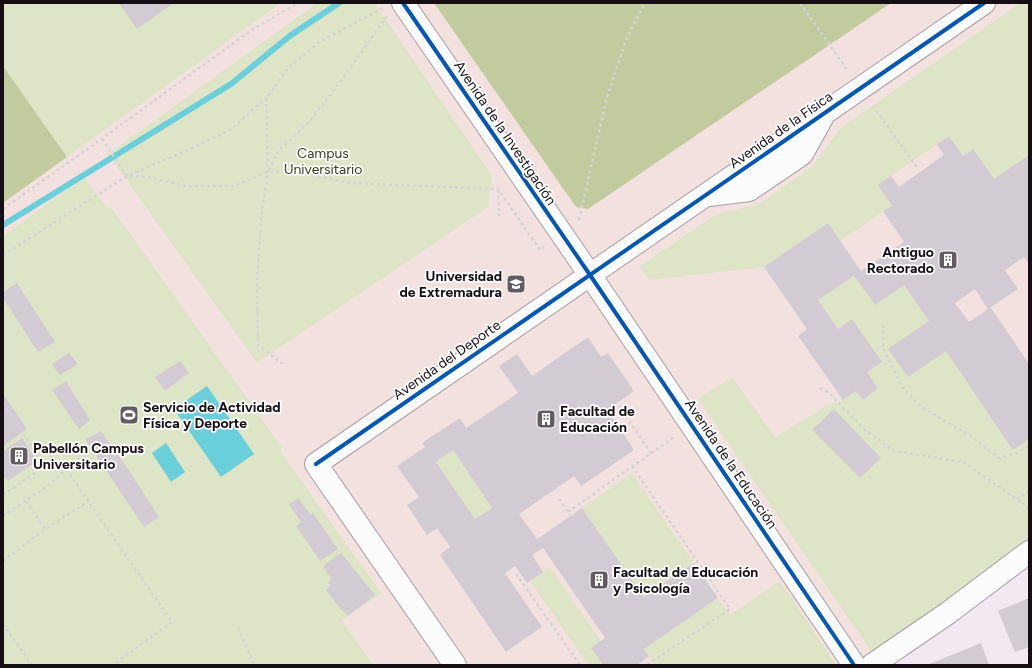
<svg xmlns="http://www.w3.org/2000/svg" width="1032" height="668" viewBox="0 0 1032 668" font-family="Figtree,sans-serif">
  <rect width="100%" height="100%" fill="#f2e8f2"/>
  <!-- education -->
  <path fill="#f2e1df" d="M3,3h1026v562l-140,100h-886z"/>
  <!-- green -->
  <path fill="#dee5c7" d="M3,3h278l-214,154 -64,-91z
    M317,3h58l117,173 -4,31 -231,156 -149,-209z
    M1020,3h9v152l-35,24 -21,-29 -10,6 -14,-20 -71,49 14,21 -52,35 -12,-18 -64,44 -115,13 -9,-14 75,-51 44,-11 55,-39 25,-36z
    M84,177l24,32 3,-2 170,239v6l101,142 -40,26 31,45h-370v-429z
    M854,276l21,29 29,-20 25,36 -40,28 19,28 38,-26 67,99 16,-11v103l-85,63 -73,46 -173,-252 34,-22 43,60 53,-32 15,-5 13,-9 7,8 15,-11 -11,-16 15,-10 -30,-43 -14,10 -20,-29z
    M453,450l39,58 -17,11 -39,-57z
    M632,473l62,90 -50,34 -62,-89z
    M550,567l51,74 2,24h-15l-58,-84z
    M780,581l56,84h-181l-11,-16 74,-51 12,17z"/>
  <!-- forest -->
  <path fill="#c1cb9e" d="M434,3h457l-303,206 -12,-2z
    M3,66l64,91 -64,46z"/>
  <!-- water -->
  <path fill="#68cfdb" d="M207,386l47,68 -33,23 -47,-68z
    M166,443l19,29 -14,10 -19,-29z"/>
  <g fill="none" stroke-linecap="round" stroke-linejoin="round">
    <!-- stream -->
    <path stroke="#68cfdb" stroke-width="6" d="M3,225l228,-141 60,-49 48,-32"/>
  </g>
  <!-- building -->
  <path fill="#d3cbd3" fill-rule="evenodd" d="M119,3h55l-37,26z
    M949,136l14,20 10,-7 21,30 35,-24v109l-5,-7 -19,13 13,19 -30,20 -13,-20 -20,14 14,19 19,-13 3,-1 38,56v75l-16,11 -67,-99 -38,26 -20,-28 41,-28 -25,-36 -29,20 -21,-29 -36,24 20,29 14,-10 30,43 -15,10 11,16 -15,12 -7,-9 -13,9 -45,-64 9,-7 -43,-62 64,-44 33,48 43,-29 -21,-31 9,-5 -14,-21 13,-9 8,11 45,-32 -7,-11z
    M17,283l38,59 -17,10 -35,-54v-6z
    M588,337l13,20 7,-4 26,38 -27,19 27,40 -53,36 -7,-10 -55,38 18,25 45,-31 62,89 50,-34 24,35 -74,51 5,7 -12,9h-34l-12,-17 14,-10 -62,-90 -11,7 11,17 -13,9 -3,2 -12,-17 -10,7 37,54 -36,25 -66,-97 10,-8 -13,-19 -10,7 -20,-30 12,-8 -22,-31 28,-19 -3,-4 38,-25 6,10 52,-35 -19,-27 18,-12 15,22zM453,450l39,58 -17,11 -39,-57z
    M69,353l9,11 -18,11 -8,-11z
    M180,361l9,12 -24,18 -10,-14z
    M66,381l24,39 -11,9 -27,-39z
    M3,394l24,35 -24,17z
    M834,409l47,49 -21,20 -48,-48z
    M101,431l25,35 33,51 -15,10 -59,-88z
    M22,438l15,23 -29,20 -2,-3 -3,2v-29z
    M298,498l12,16 3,-1 25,36 -18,12 -24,-35 5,-4 -12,-18z
    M341,553l34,42 -27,21 -9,-9 -13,-17 4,-4 -2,-4 3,-3 -8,-13z
    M1029,598v49l-14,5 -17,-41z
    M981,643l8,22h-62z"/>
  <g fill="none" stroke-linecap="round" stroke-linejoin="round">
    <defs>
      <path id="minor" d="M403,3l187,272 264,390
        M709,195l40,-5 53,-36 20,-36
        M455,665l-139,-201 668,-461
        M872,665l76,-52 81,-61"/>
    </defs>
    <!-- minor casing -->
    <use href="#minor" stroke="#a59ea6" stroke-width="24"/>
    <!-- path -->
    <path stroke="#d6d3d6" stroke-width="2.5" stroke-dasharray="3 3" stroke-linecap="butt" d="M481,3h9
      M800,3l48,68
      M873,106l45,63
      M102,139l25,37 72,-31 30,-14 36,-32
      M269,170l10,-20 30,-28 32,-41 46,-65
      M498,190l1,26
      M3,209l86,-61 164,-119 45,-26
      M579,220l28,-123 20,-60 18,-34
      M3,255l124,-79 21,1 38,9h47l35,-14 25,-1 58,12 147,6 42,61 4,-3
      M883,325v23l18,38 19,20 49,29 30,23 18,-5 12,-7
      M283,364l-25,-19 -1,-65 5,-70 6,-38 -2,-73 22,-31 30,-25 65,-35
      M820,388l9,5 36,37 29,21 69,11 54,37 10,8 2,3
      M3,404l42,62
      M619,406l32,47
      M85,455l-19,14 106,153 -59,43
      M632,466l98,143 -83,56
      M3,495l42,-29 21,2
      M559,499l11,16
      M1017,499l12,-8
      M26,501l19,28 44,-28
      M568,512l106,-75
      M3,516l46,-31 17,-16
      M3,561l42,-32
      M516,574l64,91
      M3,624l29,41
      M238,628l17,37"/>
    <!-- minor -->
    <use href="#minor" stroke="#fdfcfd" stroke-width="22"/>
    <defs>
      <path id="cycleway" d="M403,3l187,272 264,390
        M316,464l668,-461"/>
    </defs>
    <!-- cycleway casing -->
    <use href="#cycleway" stroke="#fff" stroke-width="6"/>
    <!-- cycleway -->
    <use href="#cycleway" stroke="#0057b8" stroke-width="4"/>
  </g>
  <!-- icons -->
  <defs>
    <symbol id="building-square" viewBox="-11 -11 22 22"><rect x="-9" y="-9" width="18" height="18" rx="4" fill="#625b62" stroke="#fff"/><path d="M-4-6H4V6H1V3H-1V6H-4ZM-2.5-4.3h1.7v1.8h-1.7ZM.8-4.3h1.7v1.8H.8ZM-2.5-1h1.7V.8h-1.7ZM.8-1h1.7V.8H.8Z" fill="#fff"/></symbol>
    <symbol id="university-square" viewBox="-11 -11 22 22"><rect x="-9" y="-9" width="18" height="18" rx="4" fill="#625b62" stroke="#fff"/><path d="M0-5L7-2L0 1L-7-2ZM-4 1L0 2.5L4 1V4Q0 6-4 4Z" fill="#fff"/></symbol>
    <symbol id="stadium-square" viewBox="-11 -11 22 22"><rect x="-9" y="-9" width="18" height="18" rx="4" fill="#625b62" stroke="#fff"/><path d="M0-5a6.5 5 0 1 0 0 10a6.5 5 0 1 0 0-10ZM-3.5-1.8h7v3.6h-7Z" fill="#fff"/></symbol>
  </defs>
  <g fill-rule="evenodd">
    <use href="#building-square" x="937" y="249" width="22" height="22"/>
    <use href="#university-square" x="505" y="273" width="22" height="22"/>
    <use href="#stadium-square" x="118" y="404" width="22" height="22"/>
    <use href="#building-square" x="535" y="408" width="22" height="22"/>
    <use href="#building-square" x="8" y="445" width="22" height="22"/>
    <use href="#building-square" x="588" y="569" width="22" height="22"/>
  </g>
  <g text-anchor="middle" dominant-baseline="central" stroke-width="3.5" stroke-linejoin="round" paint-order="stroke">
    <!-- street labels -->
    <g font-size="14" fill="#150f15" stroke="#fff">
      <text transform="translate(781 130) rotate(-35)">Avenida de la Física</text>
      <text transform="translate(505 133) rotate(56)">Avenida de la Investigación</text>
      <text transform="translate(447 360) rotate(-35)">Avenida del Deporte</text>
      <text transform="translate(731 464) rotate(56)">Avenida de la Educación</text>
    </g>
    <!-- park labels -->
    <g font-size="14" fill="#343f19" stroke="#fff">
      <text x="323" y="153">Campus<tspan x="323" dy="16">Universitario</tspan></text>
    </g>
    <!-- poi labels -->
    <g font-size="14" font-weight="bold" fill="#150f15" stroke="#fff" text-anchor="start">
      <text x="934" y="252" text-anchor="end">Antiguo<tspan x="934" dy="16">Rectorado</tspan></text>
      <text x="502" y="276" text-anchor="end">Universidad<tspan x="502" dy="16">de Extremadura</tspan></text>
      <text x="143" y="407">Servicio de Actividad<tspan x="143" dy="16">Física y Deporte</tspan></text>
      <text x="560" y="411">Facultad de<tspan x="560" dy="16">Educación</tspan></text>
      <text x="33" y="448">Pabellón Campus<tspan x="33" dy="16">Universitario</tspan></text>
      <text x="613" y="572">Facultad de Educación<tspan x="613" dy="16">y Psicología</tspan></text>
    </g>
  </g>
  <!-- border -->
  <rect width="1032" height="668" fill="none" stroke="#150f15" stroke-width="8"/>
</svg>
